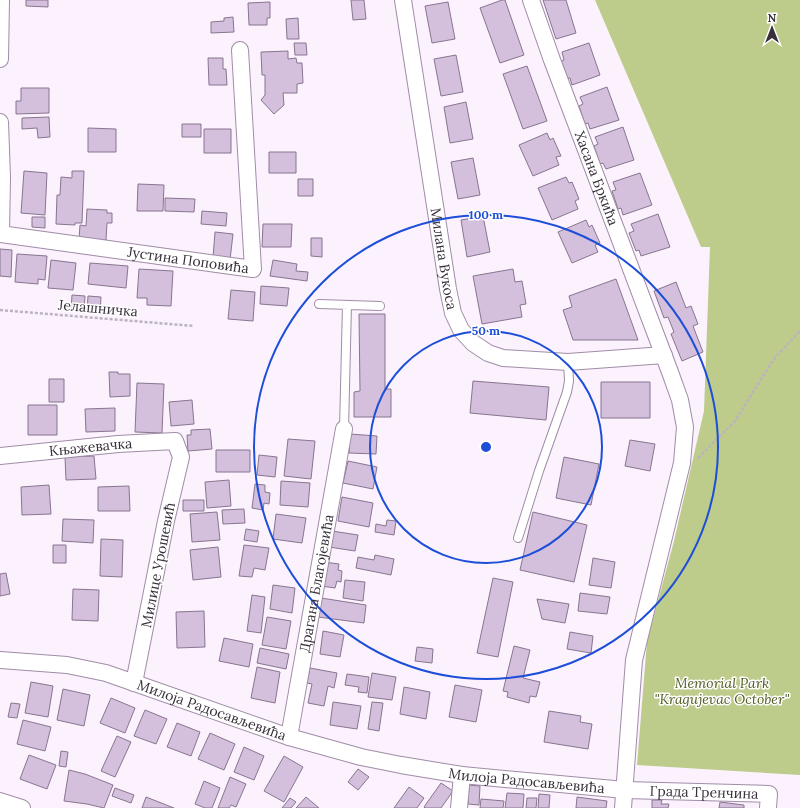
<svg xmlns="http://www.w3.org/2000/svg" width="800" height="808" viewBox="0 0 800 808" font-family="Lora,serif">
  <rect width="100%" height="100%" fill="#fbf2fe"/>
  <!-- green -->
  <path fill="#bdcb8b" d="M595,0h205v775l-163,-10 10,-123 27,-101 30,-130 6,-164h-9z"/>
  <!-- building -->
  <path fill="#d4bfdc" stroke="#88758f" d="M26,0h22v7l-22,-1z
    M351,0h13l2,19 -13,1z
    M502,0h3l19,55 -24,8 -20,-55z
    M543,0h23l10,33 -20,6z
    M270,2v16h-3v7h-18l-1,-22z
    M448,2l7,37 -23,4 -7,-37z
    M233,17l1,15 -23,1v-11l13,-1v-3z
    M298,18l1,21h-12l-1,-20z
    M294,43h12l1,12h-12z
    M589,43l11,32 -28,10 -2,-7 -4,1 -6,-17 4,-2 -2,-8z
    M288,51v8l8,-1 1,5h5l1,20 -6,1v9h-14l1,12 -10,9 -13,-14 4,-5v-20h-3l-1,-23z
    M456,55l7,37 -22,4 -7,-37z
    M208,58h15v11h3l1,16h-18z
    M527,66l20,55 -24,8 -20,-55z
    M607,87l12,33 -29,9 -2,-6 -3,1 -6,-18 4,-2 -3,-7z
    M21,88h28v25l-33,1v-13h5z
    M466,102l7,37 -23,4 -6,-36z
    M49,117l1,20 -12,1 -1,-10 -15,1v-11z
    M182,124h19v13h-19z
    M623,127l11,33 -28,9 -3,-6 -3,1 -6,-18 4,-2 -3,-7z
    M88,128l28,1v23h-28z
    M204,129h27v24h-27z
    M547,133l3,7 3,-2 8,18 -5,1 3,8 -26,11 -14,-31z
    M269,152h27v21h-27z
    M473,158l7,37 -22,4 -7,-37z
    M24,171l23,2 -2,42 -24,-2z
    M72,171h12l-2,52h-7v2l-19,-1 1,-29h3l1,-18 11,1z
    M640,173l12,32 -29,10 -2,-7 -3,1 -6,-18 4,-1 -3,-8z
    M566,177l3,6 3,-1 7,17 -4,2 3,8 -26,11 -14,-32z
    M298,179h15v17h-15z
    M138,184l26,1 -1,26h-26z
    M165,198l30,1 -1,13 -29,-1z
    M87,209l20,1v3h5v10h-5l-1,17 -27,-1 1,-14 6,1z
    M202,211l25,2 -1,13 -25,-2z
    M658,214l12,33 -29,9 -2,-6 -3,1 -7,-18 5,-2 -3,-7z
    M483,216l7,36 -23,5 -6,-37z
    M32,217h13v11l-13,-1z
    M586,220l3,7 3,-2 8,18 -5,2 3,7 -26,11 -14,-31z
    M263,224h29l-1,23h-29z
    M215,232l18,2 -3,26 -17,-2z
    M311,238h11v19l-11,-1z
    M0,249l12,1 -1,27 -11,-1z
    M17,254l30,2 -2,24 -7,-1v5l-23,-2z
    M51,260l25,3 -3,27 -25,-2z
    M273,260l24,4 -1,7 12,1 -1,9 -37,-5z
    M90,263l38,3 -2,22 -38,-4z
    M139,269l34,2 -2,35 -24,-1v-7h-10z
    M513,269l2,13 7,-1 4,23 -6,1 2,12 -40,7 -9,-48z
    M616,279l22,61h-65l-10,-30 9,-3 -3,-11z
    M676,282l10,26 5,-2 7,18 -5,2 10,26 -21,9 -11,-27 3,-2 -6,-15 -4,1 -10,-27z
    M261,286l28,2 -2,18 -27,-2z
    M231,290l24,2 -2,29 -25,-2z
    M72,295l13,1 -1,15 -13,-1z
    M88,296l13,1 -1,16 -13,-1z
    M359,314h26v75h6v28h-37v-25l6,-1z
    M109,372h9v2h12v22l-20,1z
    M49,379h15v23h-15z
    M473,381l76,6 -3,33 -76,-7z
    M601,382h49v36h-49z
    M137,383l27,1 -2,49 -27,-1z
    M192,400l2,24 -23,2 -2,-24z
    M28,405h29v30h-29z
    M115,408v23l-29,1 -1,-23z
    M210,429l2,20 -24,2 -1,-16h4v-5z
    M350,434l27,2 -1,18 -27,-1z
    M288,439l27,2 -4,38 -27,-3z
    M630,440l25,4 -5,27 -25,-5z
    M216,450h34v22h-34z
    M259,455l18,2 -2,20 -18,-2z
    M94,456l2,23 -30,1 -1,-23z
    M564,457l35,7 -8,41 -35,-7z
    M348,461l29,6 -4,22 -30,-6z
    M229,480l2,26 -24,2 -2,-26z
    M281,481l29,2 -2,24 -28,-2z
    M255,484l10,1v7l5,1 -1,11 -5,-1 -1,7 -11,-2z
    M49,485l2,29 -29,1 -1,-28z
    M129,486l1,25h-32v-24z
    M342,497l31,6 -4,24 -31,-6z
    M183,500h21v11h-21z
    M244,509l1,14 -22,1 -1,-14z
    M217,512l3,28 -28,2 -2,-28z
    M533,512l54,13 -13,57 -54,-12z
    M276,514l30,4 -4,25 -29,-4z
    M63,519l31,1 -1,23 -31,-2z
    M387,520l9,1 -2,14 -19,-3 1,-8 10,2z
    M246,529l13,2 -2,11 -13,-2z
    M332,531l26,4 -3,16 -26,-4z
    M101,539l22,1 -1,37 -22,-1z
    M53,545h13v18h-13z
    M244,545l25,3 -4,22 -11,-2 -2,9 -13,-1z
    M218,547l3,30 -28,3 -3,-30z
    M375,555l19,4 -3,16 -35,-7 2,-11 16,3z
    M593,558l22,4 -4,26 -22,-3z
    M324,562l15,2 -1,6 4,1 -1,11 -4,-1 -2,7 -14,-2z
    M6,573l4,21 -10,2v-22z
    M493,578l20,4 -15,75 -21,-4z
    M345,580l20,2 -2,19 -20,-3z
    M273,585l22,3 -3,25 -22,-4z
    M73,589l26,1 -1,31 -26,-1z
    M580,593l30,4 -3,17 -29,-3z
    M252,595l13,2 -4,36 -14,-2z
    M321,598l45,7 -2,18 -46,-6z
    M537,599l32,5 -4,19 -23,-4z
    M204,611l1,36 -28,1 -1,-36z
    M267,617l24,4 -5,28 -24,-4z
    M323,631l21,4 -4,22 -20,-3z
    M570,632l23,4 -2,17 -24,-4z
    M224,638l29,6 -4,23 -30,-6z
    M514,646l16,4 -7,28 17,4 -4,15 -6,-1 -1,7 -22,-6 1,-5 -5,-1z
    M417,647l16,2 -1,14 -17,-2z
    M260,648l29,6 -3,15 -29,-6z
    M257,667l23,5 -5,31 -24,-5z
    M310,668l27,5 -3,15 -6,-2 -4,20 -16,-3 4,-19 -5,-1z
    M372,673l24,4 -4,23 -24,-3z
    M347,674l22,3 -2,16 -9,-1 1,-5 -14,-2z
    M31,682l22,4 -5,31 -23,-4z
    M455,685l27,5 -6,32 -27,-5z
    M404,687l26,5 -4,27 -26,-5z
    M63,689l27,6 -6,31 -27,-6z
    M111,698l24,10 -10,25 -25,-10z
    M333,702l28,4 -4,23 -27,-4z
    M372,702l11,1 -4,28 -11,-2z
    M11,703l9,1 -3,14 -9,-1z
    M145,710l22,9 -11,25 -22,-8z
    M549,711l32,5 -1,6 12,2 -4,25 -44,-7z
    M23,720l28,7 -6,24 -28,-7z
    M177,723l23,9 -9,24 -24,-9z
    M210,733l25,11 -11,26 -26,-11z
    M117,736l14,6 -16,35 -14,-6z
    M244,747l20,9 -10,24 -20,-8z
    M61,751l7,1 -2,15 -7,-1z
    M29,755l27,10 -9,24 -27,-10z
    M284,756l19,11 -19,35 -20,-11z
    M358,769l11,8 -11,13 -10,-8z
    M69,770l16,4 28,11 -9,23 -17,-4 -23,-3z
    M230,777l16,7 -10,23 -5,-2 -2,3h-11z
    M204,781l16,7 -8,20h-7l-10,-4z
    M441,783l12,8 -12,17h-16l-1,-1z
    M469,785l11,1 -1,19 -11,-1z
    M409,787l15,11 -7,10h-23z
    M115,788l19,7 -3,8 -19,-7z
    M507,793l17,1 -1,14h-18z
    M539,794l11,1 -1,13h-11z
    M146,797l28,11h-32z
    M306,797l13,11h-23z
    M577,797l30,4 -1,7h-30z
    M290,798l6,4 -5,6h-9z
    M527,798h10l-1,10h-10z
    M481,799l23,2 -1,7h-23z
    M652,800h10l-1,4h8l-1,4h-16z
    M720,802l24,3v3h-25z"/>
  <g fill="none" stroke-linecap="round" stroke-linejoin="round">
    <defs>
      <path id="lane" d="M319,304l61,2
        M344,429l3,-124
        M518,538l21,-67 28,-79 2,-11 -1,-19"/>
      <g id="street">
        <path id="s1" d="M403,0l45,289 5,24 8,17 12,13 15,10 15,5 65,4 96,-7"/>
        <path id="s2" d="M531,0l21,60 118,312 10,28 5,27 -3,36 -48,197 -11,148"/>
        <path d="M0,59l1,-59"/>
        <path d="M0,122l2,55 -1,57"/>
        <path id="s3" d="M0,234l253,35 -13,-219"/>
        <path id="s4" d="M0,456l118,-12 57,-3 6,16 -15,64 -32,162"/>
        <path id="s5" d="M0,660l67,5 39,8 183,64 72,20 40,8 61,10 163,15 144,4 -1,14"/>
        <path id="s6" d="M289,737l55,-308"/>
        <path d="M0,801l22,7"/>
        <path d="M459,808l3,-33"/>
      </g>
    </defs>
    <!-- lane casing -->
    <use href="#lane" stroke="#a08ca7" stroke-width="10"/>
    <!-- street casing -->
    <use href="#street" stroke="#a08ca7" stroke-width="18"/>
    <!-- path -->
    <path stroke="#bcb3bf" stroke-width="2.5" stroke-dasharray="3 2" stroke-linecap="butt" d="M0,310l194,16
      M698,458l37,-37 38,-61 27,-29"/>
    <!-- lane -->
    <use href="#lane" stroke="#fff" stroke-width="8"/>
    <!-- street -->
    <use href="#street" stroke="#fff" stroke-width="16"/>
  </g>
  <!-- distance rings -->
  <g fill="none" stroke="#1d4ed8" stroke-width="2">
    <circle cx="486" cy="447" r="116"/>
    <circle cx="486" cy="447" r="232"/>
  </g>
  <g text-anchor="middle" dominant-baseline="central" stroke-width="3" stroke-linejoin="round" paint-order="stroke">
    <!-- street labels -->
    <g font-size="14" fill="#372f3a" stroke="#fff">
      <text stroke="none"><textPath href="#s2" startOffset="190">Хасана Бркића</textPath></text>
      <text stroke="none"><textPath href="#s3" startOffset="190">Јустина Поповића</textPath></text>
      <text stroke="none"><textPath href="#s1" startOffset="262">Милана Вукоса</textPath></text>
      <text transform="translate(98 308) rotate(5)">Јелашничка</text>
      <text stroke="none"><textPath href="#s4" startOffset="91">Књажевачка</textPath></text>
      <text transform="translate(158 565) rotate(-79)">Милице Урошевић</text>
      <text stroke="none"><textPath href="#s6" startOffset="156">Драгана Благојевића</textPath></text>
      <text stroke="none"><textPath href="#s5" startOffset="219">Милоја Радосављевића</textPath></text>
      <text stroke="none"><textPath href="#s5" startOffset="543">Милоја Радосављевића</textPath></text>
      <text stroke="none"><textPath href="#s5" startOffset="721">Града Тренчина</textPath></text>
    </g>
    <!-- park labels -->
    <g font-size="14" font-style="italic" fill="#525d22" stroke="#fff">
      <text x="722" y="683">Memorial Park<tspan x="722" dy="16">"Kragujevac October"</tspan></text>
    </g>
  </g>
  <circle cx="486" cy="447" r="6" fill="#1d4ed8" stroke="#fff" stroke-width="2"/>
  <g font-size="12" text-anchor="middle" font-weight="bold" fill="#1d4ed8" stroke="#fff" stroke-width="3" stroke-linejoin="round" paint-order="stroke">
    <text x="486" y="219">100 m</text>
    <text x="486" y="335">50 m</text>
  </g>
  <!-- north arrow -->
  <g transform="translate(772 28)" stroke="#ffffff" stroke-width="3" paint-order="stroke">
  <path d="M0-3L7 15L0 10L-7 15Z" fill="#372f3a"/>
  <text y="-6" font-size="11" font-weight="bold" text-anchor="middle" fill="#372f3a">N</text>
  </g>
</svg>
